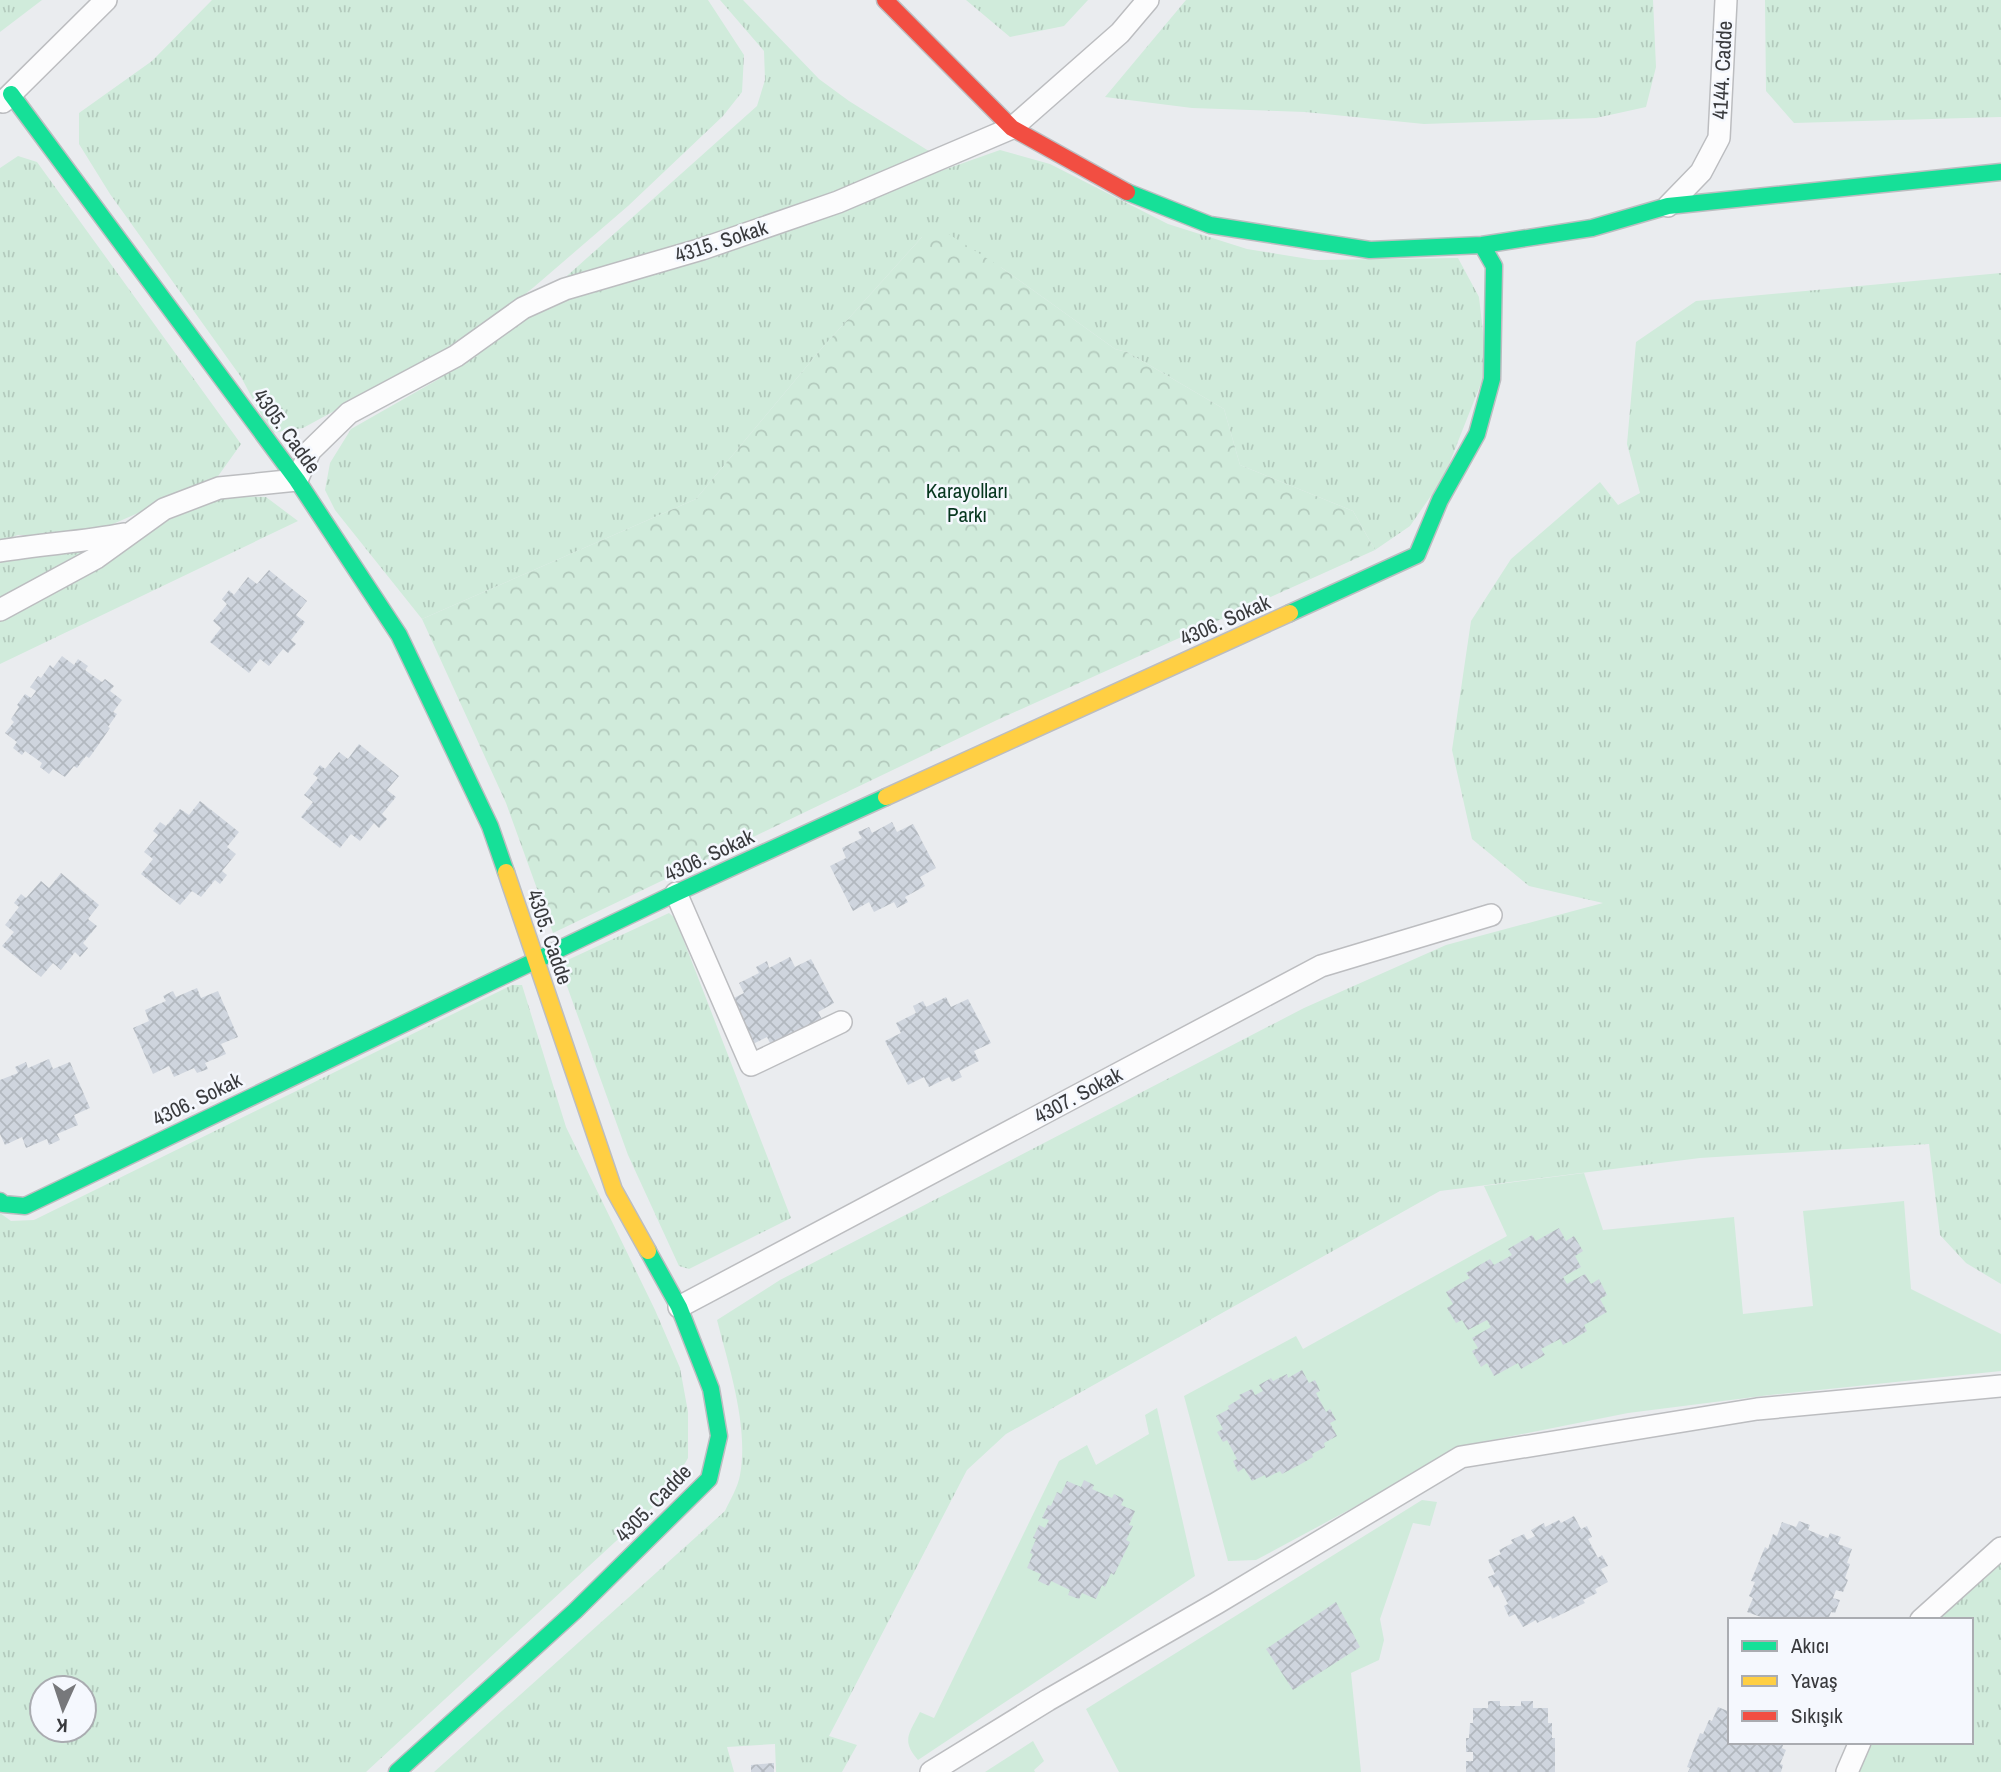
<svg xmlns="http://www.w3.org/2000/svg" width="2001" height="1772" viewBox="0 0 2001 1772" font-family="'Archivo Narrow',sans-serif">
  <defs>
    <pattern id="grass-tufts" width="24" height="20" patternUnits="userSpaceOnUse" patternTransform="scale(1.75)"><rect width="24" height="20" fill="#d0ebdb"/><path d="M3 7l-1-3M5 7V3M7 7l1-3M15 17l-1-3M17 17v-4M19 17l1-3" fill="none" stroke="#b3cabd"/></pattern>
    <pattern id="forest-crowns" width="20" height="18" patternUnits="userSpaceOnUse" patternTransform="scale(1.75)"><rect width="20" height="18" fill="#d0ebdb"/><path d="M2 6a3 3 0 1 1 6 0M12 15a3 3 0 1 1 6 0" fill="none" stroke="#b3cabd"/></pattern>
    <pattern id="building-cross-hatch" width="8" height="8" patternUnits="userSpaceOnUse" patternTransform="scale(1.75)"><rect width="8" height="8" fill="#cfd5de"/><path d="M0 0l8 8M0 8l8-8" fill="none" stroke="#b2b8bf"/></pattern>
  </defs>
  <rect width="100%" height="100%" fill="#eaecef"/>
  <!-- grass -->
  <path fill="url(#grass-tufts)" fill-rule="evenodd" d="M0,0h42l-42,32z
    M212,0h496l36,55 -2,37 -19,24 -95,90 -94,81 -60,48 -171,93 -32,5 -30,-56 -131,-183 -31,-50v-31l73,-52z
    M720,0h23l76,79 30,22 83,52 -128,54 -245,76 198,-177 8,-26 -1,-29z
    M966,0h122l-24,26 -54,11z
    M1186,0h467l3,67 -10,40 -50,11 -172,6 -119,-12 -113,-4 -87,-11z
    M1765,0h236v117l-207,6 -28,-32z
    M1000,150l50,14 118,60 79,25 68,11 143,-2 21,39 8,71 -43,109 -34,49 -35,24 -22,-39 -113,-46 -16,-56 -97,-57 -12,-3 -113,-81 -80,-31 -100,111 -126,151 -274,120 -87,-109 -10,-20 5,-27 21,-34 86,-49 103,-70 59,-24 151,-41 117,-48z
    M18,156l19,6 204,282 -25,35 -119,52 -25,4h-54l-18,6v-373z
    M2001,273v1011l-35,-21 -26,-28 -11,-91 -229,14 -260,33 -434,243 -39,36 -138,266 28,9 -15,27h-66l-1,-28 -48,3 7,25h-300l291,-261c5,-11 13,-24 15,-36 9,-48 -11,-108 -23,-155l63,-40 524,-272 142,-63 157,-42 -74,-17 -57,-47 -20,-89 19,-129 40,-62 89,-77 18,23 22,-12 -13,-49 9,-102 60,-41z
    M228,496l38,1 32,24 -298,143v-46l151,-91z
    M89,551l-89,50v-44l24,-5z
    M669,913l6,5 116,300 -102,51 -10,-3 -51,-111 -69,-191z
    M512,985h10l44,142 89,183 25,58 8,44v46l-21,36 -301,278h-366v-559l11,8 23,-1zM42,1688h42v42h-42z
    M2001,1556v216h-147l13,-30h104v-122h-40z"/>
  <!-- forest -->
  <path fill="url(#forest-crowns)" d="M947,233l55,35 113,81 12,3 97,57 16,56 113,46 22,39 -378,170 -444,213 -47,-130 -84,-184 274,-120 126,-151 100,-111z"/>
  <!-- garden -->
  <path fill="#d0ebdb" d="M1584,1173l19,57 131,-13 9,97 70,-8 -10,-95 101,-10 7,88 90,45v37l-231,24 -142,18 -146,29 -96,48 -130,70 -28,1 -44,-165 112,-60 7,13 204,-113 -23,-50z
    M1157,1408l38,168 -277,184c-17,-20 -9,-26 2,-48l14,6 125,-257 28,-16 9,20 53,-31 -4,-19z
    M1422,1500l15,2 -7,24 -17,-3 -33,96 4,21 -5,20 -28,13 10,99h-242l-33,-63z
    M1033,1741l11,20 -10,9 1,2h-50z"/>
  <!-- building -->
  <path fill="url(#building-cross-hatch)" d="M269,570l38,31 -11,14 9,7 -14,18 5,4 -8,9 -5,-4 -14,17 -9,-7 -11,14 -39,-31 11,-14 -8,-7 14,-17 -5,-5 7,-9 5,5 14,-18 9,7z
    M62,656l12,9 4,-6 10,7 -3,4 17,12 3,-3 9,7 -4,5 12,9 -9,12 4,2 -9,13 2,1 -13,19 -8,11 -3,-2 -9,12 -3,-2 -9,11 -12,-8 -4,5 -9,-7 2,-4 -17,-12 -3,4 -9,-7 4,-6 -12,-9 9,-11 -3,-3 8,-12 -2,-2 8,-11 6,4 5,-7 -6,-4 8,-11 3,2 9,-13 3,3z
    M359,744l40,32 -12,14 9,7 -14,17 5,5 -8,9 -5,-5 -14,18 -9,-7 -11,14 -39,-31 12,-15 -9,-7 14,-17 -5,-4 7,-9 5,4 14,-17 9,7z
    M200,801l39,31 -12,15 9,7 -14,17 5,4 -7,9 -5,-4 -14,17 -9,-6 -12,14 -39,-31 12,-15 -9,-7 14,-17 -5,-4 7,-9 6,4 14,-17 9,6z
    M892,822l5,10 16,-8 23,44 -16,9 5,9 -20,11 3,5 -11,6 -3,-6 -20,10 -5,-10 -16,9 -23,-45 16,-8 -4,-10 20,-10 -4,-6 11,-5 3,6z
    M61,873l38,32 -11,14 9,7 -14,17 5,5 -8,9 -5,-5 -14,18 -8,-7 -12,14 -39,-31 12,-14 -9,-7 14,-18 -5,-4 7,-9 5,4 15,-17 8,7z
    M790,957l5,10 16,-8 23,44 -16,9 5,9 -51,26 -5,-10 -16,8 -23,-44 16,-8 -5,-10 20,-10 -3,-6 11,-6 2,7z
    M197,988l4,10 17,-7 20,46 -17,7 5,10 -21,9 3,6 -11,4 -3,-5 -20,9 -5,-11 -16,8 -20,-46 16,-7 -4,-11 21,-9 -3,-5 10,-5 3,6z
    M946,997l5,10 17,-8 23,44 -17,8 5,10 -20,10 3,6 -10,5 -3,-5 -20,10 -5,-10 -16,8 -23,-44 16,-8 -5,-10 20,-10 -3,-7 10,-5 3,6z
    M49,1059l4,10 17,-7 20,46 -16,7 4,10 -21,9 3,6 -11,5 -2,-6 -21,9 -4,-11 -17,8 -5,-11v-54l18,-7 -3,-6 11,-5 2,6z
    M1559,1228l7,13 8,-5 9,15 -8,5 6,11 -18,10 4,7 18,-10 6,10 8,-5 8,16 -7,4 7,13 -23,13 3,6 -24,14 -3,-6 -19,10 4,6 -24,14 -3,-6 -24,13 -7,-13 -6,4 -9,-16 6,-3 -6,-10 19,-11 -4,-7 -19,10 -6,-10 -6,3 -9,-15 6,-4 -7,-12 24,-14 -4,-5 24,-14 4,6 18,-10 -4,-6 24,-14 4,6z
    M1302,1370l7,13 6,-3 5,11 -4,2 10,19 4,-3 6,11 -6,3 7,13 -13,7 1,4 -13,7 1,3 -12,7 -19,10 -2,-3 -14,7 -1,-3 -13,6 -8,-13 -6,4 -5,-11 4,-2 -10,-19 -4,2 -6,-10 6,-3 -7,-13 13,-7 -1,-3 13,-8 -2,-3 13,-6 3,6 8,-4 -4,-6 12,-7 2,3 14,-7 1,4z
    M1084,1480l10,5 -2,4 20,9 2,-4 10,5 -3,6 14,6 -6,14 4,1 -7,14 4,2 -16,33 -3,-2 -6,14 -3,-2 -6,14 -14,-6 -3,6 -11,-4 2,-5 -19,-9 -2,5 -11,-5 3,-7 -14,-6 6,-14 -3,-1 6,-14 -3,-1 6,-13 6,3 4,-8 -7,-2 6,-13 3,1 6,-14 4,2 6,-13 14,6z
    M1574,1516l7,13 6,-3 5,11 -4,2 10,19 4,-3 6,11 -7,3 7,13 -13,7 2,4 -14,7 2,3 -21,10 -12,6 -1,-3 -14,7 -1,-3 -13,7 -8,-13 -6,3 -5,-11 4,-2 -10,-19 -4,3 -6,-11 7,-3 -7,-14 13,-6 -2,-4 14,-7 -2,-3 13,-6 3,6 8,-4 -4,-6 13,-7 1,4 14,-7 2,3z
    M1799,1521l11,4 -2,5 20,8 2,-5 11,4 -3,7 14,5 -5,14 3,1 -5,14 3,2 -5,12 -7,-2 -3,8 7,2 -5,13 -4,-1 -3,8h-68l1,-3 -14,-5 6,-14 -4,-2 6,-14 -4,-1 14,-34 3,2 5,-15 4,2 5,-14 14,5z
    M1336,1602l24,45 -67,43 -27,-41z
    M1488,1701h12v5h21v-5h12v7h15v15h4v15h3v34h-89v-11h7v-9h-7v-14h3l1,-15h3v-15h15z
    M1718,1707l12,5v30h54l-2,6 4,2 -6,14 3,1 -2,7h-93l2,-4 -3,-1 13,-34 3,1 6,-14 3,1z
    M774,1763v9h-23v-7z"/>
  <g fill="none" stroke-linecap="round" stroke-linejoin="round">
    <defs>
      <path id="street" d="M3,102l103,-102
        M1668,206l33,-34 18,-34 7,-138
        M0,551c41,-7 83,-9 124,-17
        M0,610l96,-52 68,-49 55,-21 78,-8 13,-29 39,-38 107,-57 67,-48 42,-19 137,-40 136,-47 174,-74 108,-95 28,-33
        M676,893l75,172 90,-43
        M679,1307l642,-341 170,-51
        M1921,1620l80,-72
        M931,1772l117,-72 169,-97 244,-146 296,-48 244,-23
        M1847,1772l13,-30"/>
      <path id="fast" d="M11,94l286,386 102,155 91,191 16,46
        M1127,192l83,33 160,25 112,-5 110,-17 76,-22 333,-34
        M1290,613l127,-58 23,-55 37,-66 15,-55 2,-113 -12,-21
        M0,1201l3,3 22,2 651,-313 210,-96
        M397,1772l178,-161 134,-132 10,-43 -8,-47 -32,-82 -31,-56"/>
      <path id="slow" d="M886,797l404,-184
        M506,872l108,318 34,61"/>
      <path id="jam" d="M885,0l127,128 115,64"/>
    </defs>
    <!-- street casing -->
    <use href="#street" stroke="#bcbdc0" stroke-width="24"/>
    <!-- fast casing -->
    <use href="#fast" stroke="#bcbdc0" stroke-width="19"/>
    <!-- slow casing -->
    <use href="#slow" stroke="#bcbdc0" stroke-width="19"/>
    <!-- jam casing -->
    <use href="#jam" stroke="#bcbdc0" stroke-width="19"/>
    <!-- street -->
    <use href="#street" stroke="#fcfcfd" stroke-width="21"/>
    <!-- fast -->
    <use href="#fast" stroke="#16e098" stroke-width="16"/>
    <!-- slow -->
    <use href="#slow" stroke="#ffcf43" stroke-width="16"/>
    <!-- jam -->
    <use href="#jam" stroke="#f24e42" stroke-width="16"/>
  </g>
  <g text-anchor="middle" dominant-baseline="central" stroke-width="5" stroke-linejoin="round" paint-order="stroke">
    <!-- street labels -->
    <g font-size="21" fill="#393a3d" stroke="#f5f8fe">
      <text transform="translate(1722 70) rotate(-87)">4144. Cadde</text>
      <text transform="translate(721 241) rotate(-18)">4315. Sokak</text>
      <text transform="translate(287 431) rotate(54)">4305. Cadde</text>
      <text transform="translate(1225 620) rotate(-24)">4306. Sokak</text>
      <text transform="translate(709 855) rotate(-25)">4306. Sokak</text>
      <text transform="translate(550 937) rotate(71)">4305. Cadde</text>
      <text transform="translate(1078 1095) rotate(-28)">4307. Sokak</text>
      <text transform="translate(197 1099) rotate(-26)">4306. Sokak</text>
      <text transform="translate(653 1503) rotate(-46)">4305. Cadde</text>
    </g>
    <!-- park labels -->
    <g font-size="21" fill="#07371f" stroke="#f5f8fe">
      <text x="967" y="490">Karayolları<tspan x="967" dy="24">Parkı</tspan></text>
    </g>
  </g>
  <!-- legend -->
  <rect x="1728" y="1618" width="245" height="126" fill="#f5f8fe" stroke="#aaacb1" stroke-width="2"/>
  <rect x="1742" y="1641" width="35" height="10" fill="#16e098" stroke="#aaacb1" stroke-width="2"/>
  <text x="1791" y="1653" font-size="21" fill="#393a3d">Akıcı</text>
  <rect x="1742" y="1676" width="35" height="10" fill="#ffcf43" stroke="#aaacb1" stroke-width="2"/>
  <text x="1791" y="1688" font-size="21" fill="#393a3d">Yavaş</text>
  <rect x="1742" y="1711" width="35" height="10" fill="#f24e42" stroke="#aaacb1" stroke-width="2"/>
  <text x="1791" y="1723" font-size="21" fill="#393a3d">Sıkışık</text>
  <!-- north arrow -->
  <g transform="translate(63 1709) rotate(183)"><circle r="33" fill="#f5f8fe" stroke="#aaacb1" stroke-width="2"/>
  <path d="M0-5L12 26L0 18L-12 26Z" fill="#77787b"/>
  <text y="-10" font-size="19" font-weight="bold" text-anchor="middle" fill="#393a3d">K</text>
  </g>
</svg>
